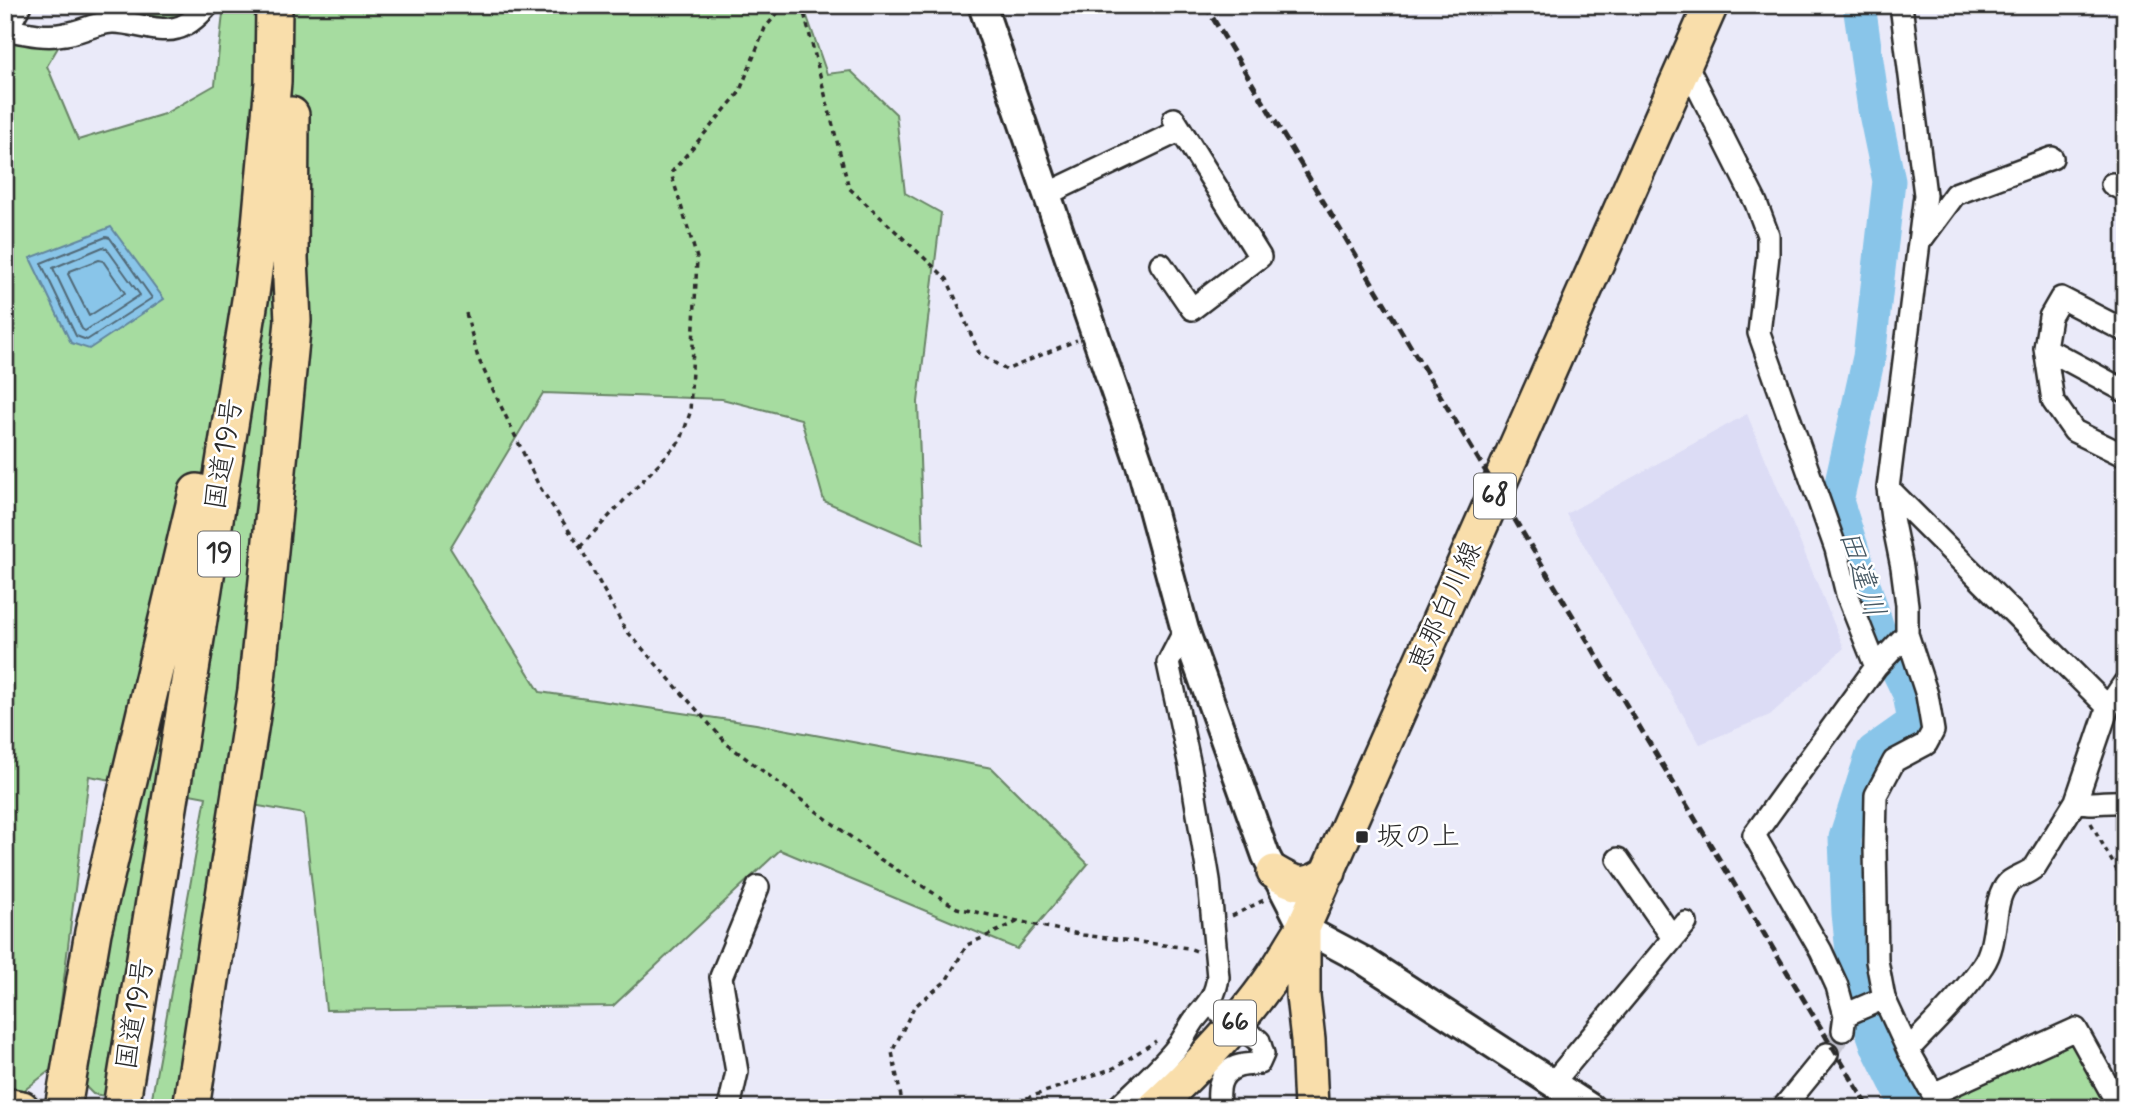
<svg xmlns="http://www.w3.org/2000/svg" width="2130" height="1113" viewBox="0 0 2130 1113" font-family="Mynerve,'Klee One',sans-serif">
  <rect width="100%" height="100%" fill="#eaeaf9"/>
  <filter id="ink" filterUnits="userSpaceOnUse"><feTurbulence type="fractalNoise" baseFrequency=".0143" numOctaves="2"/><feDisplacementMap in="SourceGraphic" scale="14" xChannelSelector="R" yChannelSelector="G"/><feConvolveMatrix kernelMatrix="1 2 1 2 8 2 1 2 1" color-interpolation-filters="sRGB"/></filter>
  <g filter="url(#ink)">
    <!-- built -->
    <path fill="#dcdcf5" d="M1747,414l97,234 -74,67 -70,29 -134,-230z"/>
    <!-- green -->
    <path fill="#a6dca0" stroke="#688466" stroke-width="2" d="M121,5h71c-19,24 -50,13 -75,7z
      M224,5h579l24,69 24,-3 45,43 9,79 36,20 -23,189 5,142 -99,-43 -23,-82 -79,-20 -179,-6 -93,155 90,144 216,32 236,44 96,96 -71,85 -237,-99 -167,156 -287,4 -22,-196 -74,-13 -50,295 -29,7 55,-306 -43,-8 -50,308 -20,-3 -15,-15 62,-294 -51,-9 -36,292 -31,24 -17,-2v-1056l55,10 -13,22 31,74 86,-26 51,-29z
      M2072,1036l40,72h-165l-4,-14z"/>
    <!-- water -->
    <path fill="#89c5e9" stroke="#63879d" stroke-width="2" d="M111,227l53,72 -75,50 -18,-6 -41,-85z"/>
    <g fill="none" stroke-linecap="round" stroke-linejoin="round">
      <!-- shore -->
      <path stroke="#516977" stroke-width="2" d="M106,237l4,1 42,60 -65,42 -11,-4 -35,-73z
        M103,247l4,2 33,46 -55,36 -3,-2 -29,-61z
        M99,260l4,1 22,32 -36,23 -21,-42 2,-3z"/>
      <!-- river -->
      <path stroke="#89c5e9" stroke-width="33" d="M1859,5l15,104 15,72 -20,176 -32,144 43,133 29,60 5,28 -41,29 -28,87 3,75 7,69 22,64 31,62"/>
      <!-- minor-tunnel -->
      <path stroke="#c4c4d0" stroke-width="21" stroke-dasharray="21 10" stroke-linecap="butt" d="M1827,1054l16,-24"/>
      <defs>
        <path id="minor" d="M1901,5l24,190 -37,293 4,30 10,49 5,38v29l20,61 6,36 -7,13 -32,17 -18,34 -1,52 2,114 7,37 24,52 33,58
          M5,29c20,4 40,9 60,5 16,-2 30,-11 47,-12 20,-1 46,12 65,6 12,-3 23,-14 31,-23
          M7,29l13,-24
          M1686,64l70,139 12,32v20l-9,78 77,216 11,45 29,73
          M2112,184l13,7
          M1047,194l134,-64
          M1921,240l34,-46 97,-36
          M1161,264l31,45 68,-52 -86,-138
          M2125,331l-64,-33 -11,19 -5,31 8,53 21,30 51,25
          M2045,348l80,43
          M1888,488l220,219
          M2076,801c16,5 32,-1 49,1
          M1618,859l55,79
          M1845,1015l39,-17
          M1843,1030l2,-15 -8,-29 -16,-35 -67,-116 122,-168 31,-33
          M1908,1050c25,-27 54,-54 75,-85 17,-25 8,-64 25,-82 4,-5 19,-9 27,-16l41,-66 32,-94 17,-25
          M1552,1084l134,-161
          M1933,1094l143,-65 44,79
          M729,1108l8,-36 -16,-95 37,-90
          M1117,1108c21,-20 43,-39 61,-62 6,-8 11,-19 17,-27 13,-16 20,-21 23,-42l-9,-97 -19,-114 -22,-103 17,-33
          M1219,1108c-1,-16 -2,-34 17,-41 6,-3 16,-2 23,-4l4,-9 -4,-13
          M1783,1108l44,-54"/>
        <path id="tertiary" d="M982,5l158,460 45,165 81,226 37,72 60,32 228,148"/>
        <path id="primary" d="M1274,872c23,14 33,16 55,0
          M5,1105l17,3
          M1154,1108c41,-38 81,-79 114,-125 13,-18 23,-37 35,-55
          M1311,1108l-3,-68 -5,-44v-68l408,-923"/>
        <path id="trunk" d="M63,1108l30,-176 104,-440
          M121,1108l130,-814 9,-69 13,-143 1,-77
          M191,1108l65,-418 37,-369 -3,-62 1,-144"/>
      </defs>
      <!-- minor casing -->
      <use href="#minor" stroke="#2b2b2b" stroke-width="26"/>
      <!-- tertiary casing -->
      <use href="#tertiary" stroke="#2b2b2b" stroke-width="32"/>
      <!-- primary casing -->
      <use href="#primary" stroke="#2b2b2b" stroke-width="38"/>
      <!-- trunk casing -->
      <use href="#trunk" stroke="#2b2b2b" stroke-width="40"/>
      <!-- path -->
      <path stroke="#2b2b2b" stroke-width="3.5" stroke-dasharray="5 5" stroke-linecap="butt" d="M802,5l47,183 98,91 32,74 27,17 71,-30
        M466,313l12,45 61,128 41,61 45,82 102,115 153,115 77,49 126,27 105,13 11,4
        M580,547l101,-107 9,-27 7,-155 -26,-85 68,-80 26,-65 19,-23
        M2091,823l34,62
        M1232,916l32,-16
        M913,1108l-10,-1 -11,-55 22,-45 32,-26 21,-36 50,-23
        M998,1108l116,-40 42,-27"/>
      <!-- minor -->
      <use href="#minor" stroke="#fff" stroke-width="21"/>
      <!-- tertiary -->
      <use href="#tertiary" stroke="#fff" stroke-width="26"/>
      <!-- primary -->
      <use href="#primary" stroke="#f9deab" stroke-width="33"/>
      <!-- trunk -->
      <use href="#trunk" stroke="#f9deab" stroke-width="35"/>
      <!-- rail -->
      <path stroke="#2b2b2b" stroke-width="5" stroke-dasharray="10 5" stroke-linecap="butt" d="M1205,5l664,1103"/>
      <defs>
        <path id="minor-bridge" d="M1218,1011l41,30"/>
      </defs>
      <!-- minor-bridge casing -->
      <use href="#minor-bridge" stroke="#2b2b2b" stroke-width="26" stroke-linecap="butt"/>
      <!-- minor-bridge -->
      <use href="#minor-bridge" stroke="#fff" stroke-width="21"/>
    </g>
  </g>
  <!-- markers -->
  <rect fill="#2b2b2b" stroke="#fff" stroke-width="2.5" x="1355" y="830" width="14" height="14" rx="3.5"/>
  <g text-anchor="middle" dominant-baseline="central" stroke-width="5" stroke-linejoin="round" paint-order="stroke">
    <!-- shield labels -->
    <g fill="#fff" stroke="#6b6b6b" stroke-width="2">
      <rect x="1474" y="473.5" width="42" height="45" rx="5"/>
      <rect x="198" y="531.5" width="42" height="45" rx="5"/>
      <rect x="1214" y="1000.5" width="42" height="45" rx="5"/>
    </g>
    <g font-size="26" font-weight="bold" fill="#2b2b2b">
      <text x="1495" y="496">68</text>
      <text x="219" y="554">19</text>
      <text x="1235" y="1023">66</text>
    </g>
    <!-- street labels -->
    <g font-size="28" fill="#2b2b2b" stroke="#fff">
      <text transform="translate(225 454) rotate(-81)">国道19号</text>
      <text transform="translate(1446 607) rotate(-66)">恵那白川線</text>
      <text transform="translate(136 1014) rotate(-81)">国道19号</text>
    </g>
    <!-- poi labels -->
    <g font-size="28" fill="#2b2b2b" stroke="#fff" text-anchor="start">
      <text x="1376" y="837">坂の上</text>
    </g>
    <!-- water labels -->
    <g font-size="30" font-style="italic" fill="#475964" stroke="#fff">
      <text transform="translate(1861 574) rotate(72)">田違川</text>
    </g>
  </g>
  <!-- margin -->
  <rect width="2130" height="1113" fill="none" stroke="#fff" stroke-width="28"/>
  <rect x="14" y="14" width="2102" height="1085" fill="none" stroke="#2b2b2b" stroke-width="2.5" filter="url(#ink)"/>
</svg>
